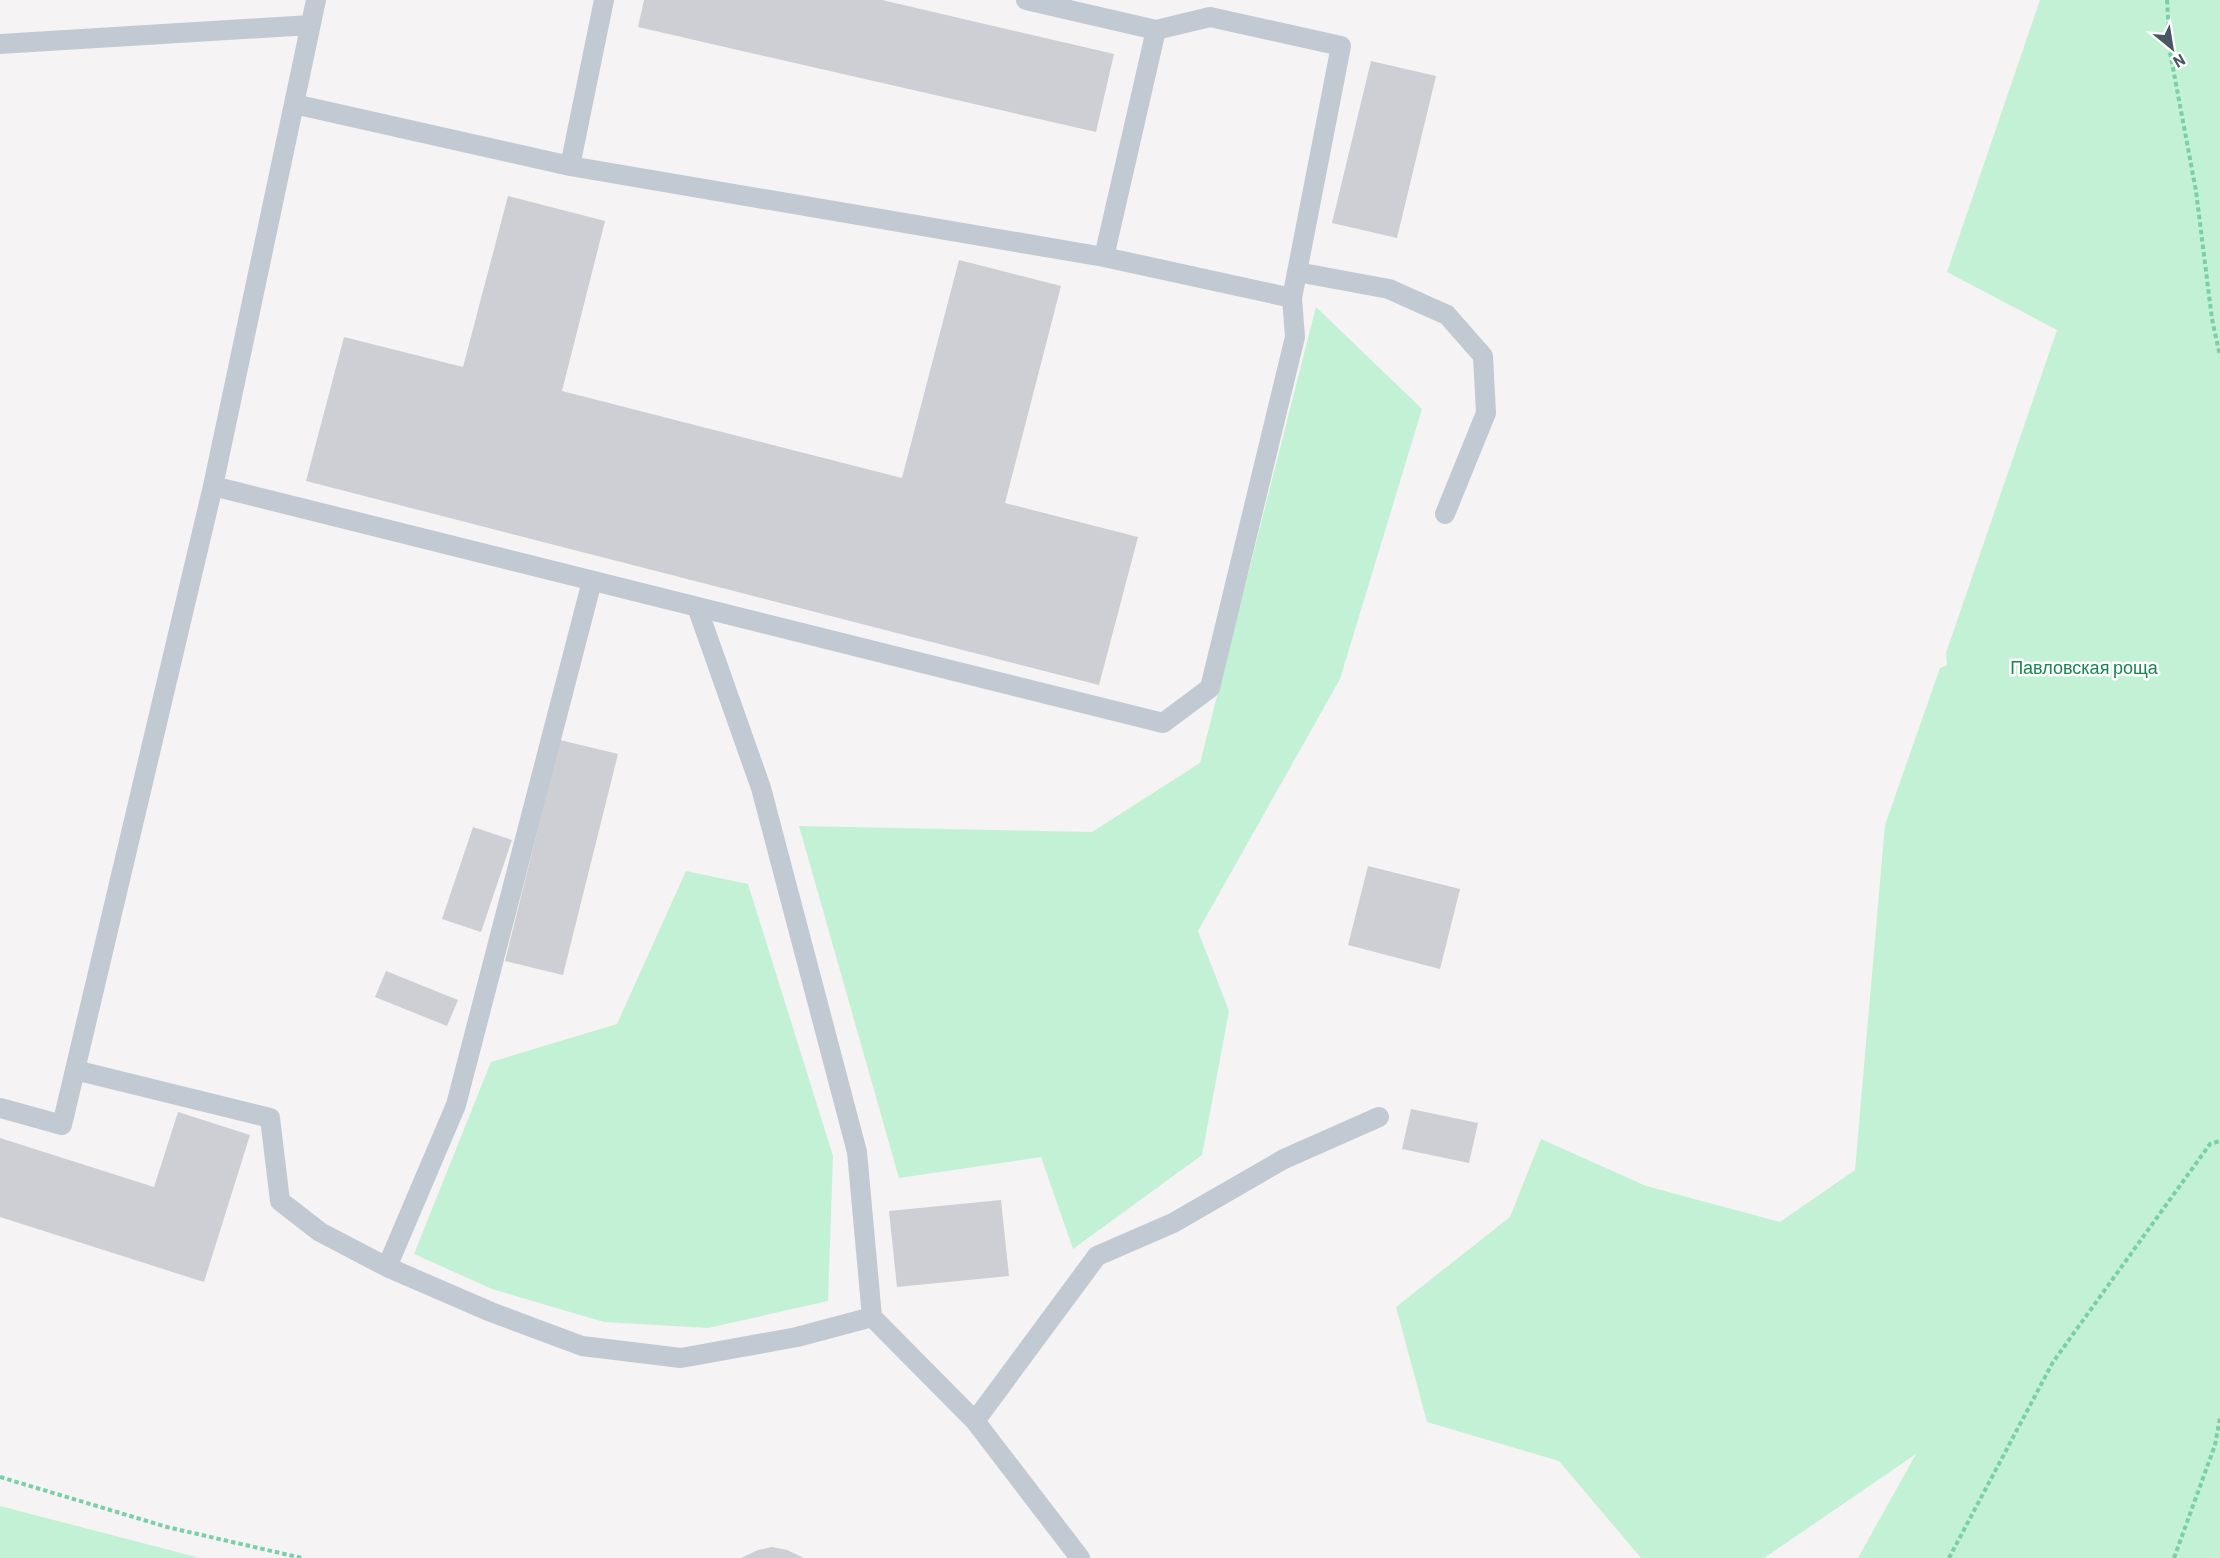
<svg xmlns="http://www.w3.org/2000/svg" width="2220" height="1558" viewBox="0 0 2220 1558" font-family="Barlow,sans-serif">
  <rect width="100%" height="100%" fill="#f5f3f3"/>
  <!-- green -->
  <path fill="#c3f1d5" d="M2040,0h180v1558h-362l58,-104 -152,104h-123l-82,-97 -132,-39 -31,-115 114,-90 31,-78 105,47 134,36 75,-52 30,-345 55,-157 7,-3 -1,-12 111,-323 -110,-58z
    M1316,307l106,102 -82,270 -142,252 31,80 -27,144 -129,94 -32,-92 -142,21 -100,-352 293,6 108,-69z
    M686,871l62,13 85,272 -5,145 -120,27 -104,-6 -112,-33 -78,-35 77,-192 126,-38z
    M0,1506l200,52h-200z"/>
  <!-- building -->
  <path fill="#cdcfd5" d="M644,0h238l232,54 -18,78 -458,-105z
    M1371,61l65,15 -39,162 -65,-15z
    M508,196l97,25 -43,170 340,87 57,-218 102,26 -56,217 133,34 -39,148 -793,-204 38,-144 119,30z
    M560,740l58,14 -55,221 -58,-14z
    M473,827l39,13 -31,92 -39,-13z
    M1368,866l92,23 -20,80 -92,-24z
    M386,971l72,29 -11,26 -72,-29z
    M1411,1109l67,14 -9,40 -67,-14z
    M178,1112l72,23 -46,147 -204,-65v-79l154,49z
    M1001,1200l8,76 -112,11 -8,-76z
    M772,1547l15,3 17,8h-63l17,-8z"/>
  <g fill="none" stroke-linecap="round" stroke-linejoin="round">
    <!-- path -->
    <path stroke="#7ad0a6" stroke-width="4" stroke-dasharray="4.5 3" stroke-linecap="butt" d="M2167,0l3,52 26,139 16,128 8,37
      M0,1477l167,50 135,31
      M1949,1558l104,-196 157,-218 10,-3
      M2174,1558l41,-113 5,-27"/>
    <!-- lane -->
    <path stroke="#c1cad2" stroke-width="20" d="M316,0l-103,486 950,237 47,-35 85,-351 -3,-39
      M0,44l310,-19
      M294,104l276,62 534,91 52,-227 -130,-30
      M570,166l34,-166
      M1104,257l188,41 49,-252 -131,-29 -54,13
      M1297,272l92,17 58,26 36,41 3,57 -41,101
      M697,607l64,181 96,364 15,165 103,104 122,-165 76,-33 111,-64 95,-42
      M75,1070l195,48 10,83 40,31 67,35 69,-162 136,-524
      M0,1108l62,17 151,-639
      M387,1267l104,45 91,34 99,12 116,-21 75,-20
      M975,1421l105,137"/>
  </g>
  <g text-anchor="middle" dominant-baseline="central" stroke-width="5" stroke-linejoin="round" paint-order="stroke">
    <!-- park labels -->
    <g font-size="18" fill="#17864f" stroke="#fff">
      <text x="2084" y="667">Павловская роща</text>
    </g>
  </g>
  <!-- north arrow -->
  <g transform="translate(2172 48) rotate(150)" stroke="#ffffff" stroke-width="4.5" paint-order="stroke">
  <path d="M0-4.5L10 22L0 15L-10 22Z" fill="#4a5661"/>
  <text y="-9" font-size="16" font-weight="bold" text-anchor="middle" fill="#4a5661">N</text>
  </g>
</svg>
